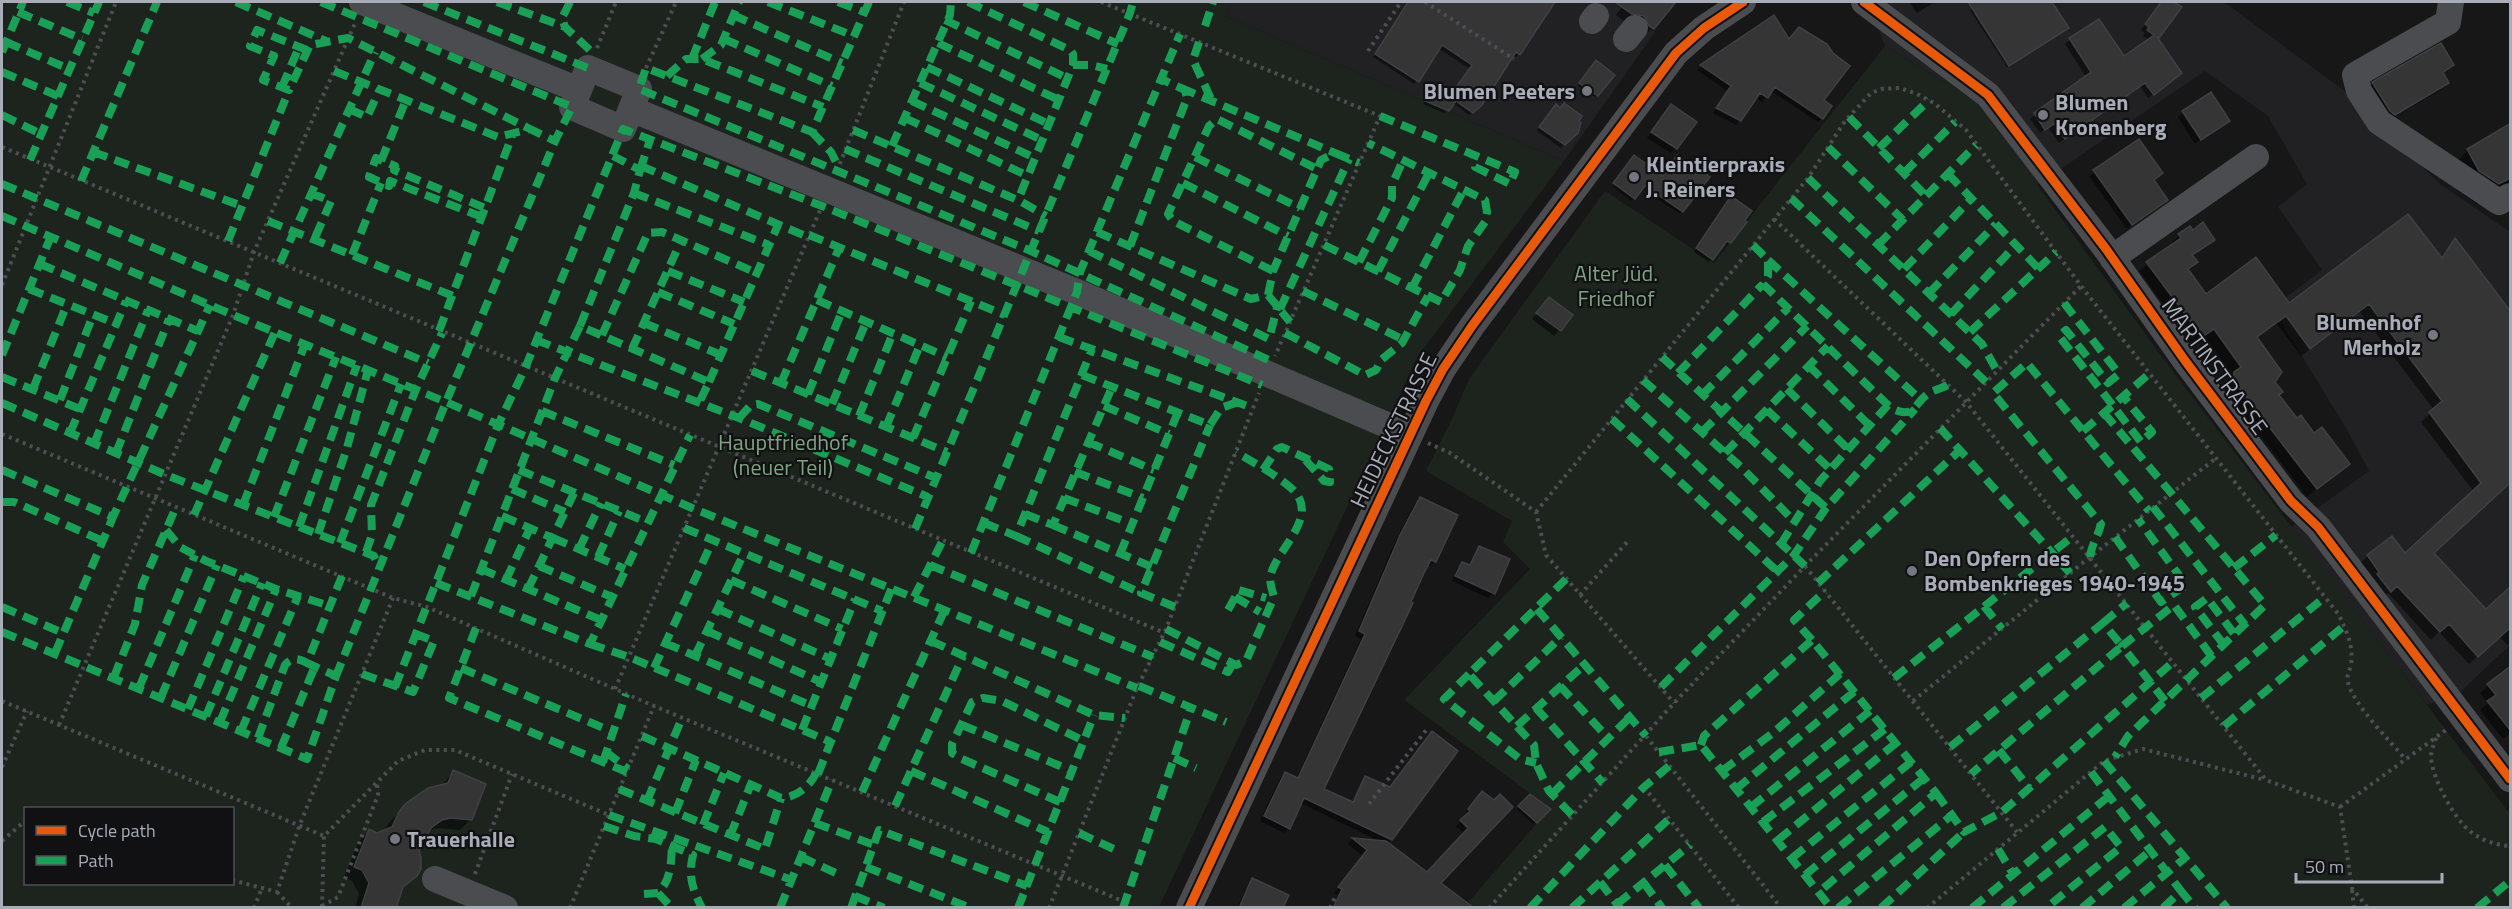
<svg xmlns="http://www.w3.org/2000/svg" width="2512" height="909" viewBox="0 0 2512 909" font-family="'Titillium Web',sans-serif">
  <rect width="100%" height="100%" fill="#171717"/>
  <!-- built -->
  <path fill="#212123" d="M1232,2h384l39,30 -91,129 -339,-145z
    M1868,2h356l126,93 90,89 70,48v413l-49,46 -34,14 -136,-178 78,-56 -24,-45 -73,-118 50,-38 -44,-63 29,-23 -39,-68 -63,-45 -168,114 -60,-83 -92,-56z"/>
  <!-- green -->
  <path fill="#1d241e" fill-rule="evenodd" d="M2,2h1230l-7,14 339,145 -146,195 -259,551 -1157,1zM26,808h206v76h-206z
    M1885,46l92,56 185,255 348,457v93h-1046l86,-99 -146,-108 126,-131 -27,-27 9,-21 -86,-50 26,-52 17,-40 136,-188 109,72z"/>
  <!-- shadow -->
  <path fill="#0007" d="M1408,2h14l7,4 2,-4h122l-34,52 -3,3 -4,-2 -32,49 -11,11 -16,-12 -9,10 -21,-9 10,-14 17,7 20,-28 -32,-21 -24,36 -41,-27z
    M1626,2h49l-30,34 -9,-12 -12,-3 -8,-6z
    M1909,2h26l-18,11z
    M1982,2h68l17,25 -60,40 -37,-57z
    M2162,2h9l9,6 -24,31 19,39 -27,20 -8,-12 -81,57 -11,-16 -8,6 -10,-14 56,-42 -21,-33 5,-5 53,20 27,-19 -7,-4 2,-3 -4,-3z
    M1774,17l47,83 1,18 -4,4 -47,-31 -9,11 -7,-5 -19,28 -23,-12 14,-22 -30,-21z
    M1594,65l19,10 -18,22 -17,-11z
    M2452,65l-10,9 5,9 -8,8 -53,31 -21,-30 8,-8z
    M1552,109l25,12v11l-16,16 -24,-17z
    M1666,111l29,11 -24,31 -24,-15z
    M2183,112l45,9 -33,23 -17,-27z
    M2510,125v60l-33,19 -19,-13 -11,-20 21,-21z
    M2138,141l14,40 14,19 -39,29 -38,-53z
    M1631,159l31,19 20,33 -2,3 -39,-26 -10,13 -19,-15z
    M1728,201l1,41 -2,3 -3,-2 -15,19 -15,-10z
    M2192,232l21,7 -21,18 4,5 -9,8 18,26 84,9 151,-47 14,-17 56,238 -78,74 54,58 24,-23v55l-2,3 -9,-10 -30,28 -30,-32 -8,8 -43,-47 -6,6 -23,-35 9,-8 37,-1 69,-63 -53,-70 13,-12 -74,-98 -59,44 -24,-32 -21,14 21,57 19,25 52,43 -41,34 -82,-108 1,-7 7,-7 -28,-38 -12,8 -54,-74 33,-25 -1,-2 8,-9z
    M1544,304l26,12 -16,20 -22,-17z
    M1420,499l15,62 -5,5 -3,-1 -105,224 29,14 15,-25 25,61 -4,4 40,30 37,-39 -8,-8 10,-9 -2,-2 13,-17 17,4 -55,81 16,25h-123l6,-13 -4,-2 29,-37 -15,-12 4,-4 29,2 -81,-39 -11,25 -5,5 -24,-12 20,-43 5,-5 11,6 65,-140 -6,-3 40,-94 20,-39z
    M1480,547l13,46 -5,5 -36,-17 5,-13 5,-5 7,3z
    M2510,668v65l-7,6 -23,-29 8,-7 -8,-10z
    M453,772l18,47 -11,11 -22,-2 -8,2 -13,21 -1,24 -16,15 -5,18h-40l4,-14 -7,-13 -8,-4 15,-36 10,-10 8,3 8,-3 3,-7 18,-19 35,-19z
    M1530,796l18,13 -15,15 -16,-15z
    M1253,880l29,28h-45l11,-23z"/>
  <!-- building -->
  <path fill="#353536" stroke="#3f4043" stroke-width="1.5" d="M1408,2h147l-35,53 -4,-3 -34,53 -9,8 -17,-12 -7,10 -24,-10 11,-16 14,11 22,-31 -30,-20 -23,37 -44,-28z
    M1615,2h61l-22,27 -5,-3 -5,-10 -12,-2z
    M1968,2h84l17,26 -60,38z
    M2161,2h13l8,5 -23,31 -2,-1 25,36 -28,22 -9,-12 -80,56 -11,-15 -9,6 -11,-17 57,-41 -22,-34 30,-19 25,37 30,-21 -7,-5 2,-3 -4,-3z
    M1774,15l15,24 10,-12 28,17 6,9 17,13 -26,34 8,6 -9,13 -48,-32 -7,11 -8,-5 -19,28 -25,-13 15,-22 -31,-21z
    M2441,43l13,22 -11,7 6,11 -54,32 -5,-4 -18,-29z
    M1596,60l19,15 -17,21 -19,-13z
    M2211,92l19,29 -29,19 -19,-29z
    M1564,103l18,13 -3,5 2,2 -3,10 -13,12 -26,-18 17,-23 4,4z
    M1671,104l26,18 -20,27 -26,-17z
    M2511,123v55l-12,6 -20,-13 -12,-22z
    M2139,139l24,34 -9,7 14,20 -36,25 -39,-55z
    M1634,155l29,21 14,-21 33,22 -27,35 -38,-26 -10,13 -22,-16z
    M1731,196l21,15 -7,9 2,2 -16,21 -4,-2 -14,19 -17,-12z
    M2408,214l34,44 13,-20 56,74v170l-77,71 52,56 25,-23v41l-33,30 -29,-33 -9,8 -43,-46 -6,6 -14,-18 2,-2 -12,-17 25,-19 13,17 76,-70 -52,-71 13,-11 -73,-97 -59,45 -24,-33 -29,21 25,35 -7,10 8,10 -4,3 18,23 4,-3 13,18 8,-6 28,37 -33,25 -84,-109 1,-8 7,-5 -27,-38 -12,8 -56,-75 35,-24 -3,-4 12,-8 3,4 10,-8 12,18 -23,15 6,7 -10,7 18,25 50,-37 33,46z
    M1549,297l24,18 -12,16 -25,-18z
    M1420,497l38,18 -22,47 -5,-2 -7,13 -13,29 2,1 -89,186 29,13 12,-26 25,11 42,-56 26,20 -66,89 -88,-42 -14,31 -26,-13 21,-44 13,6 67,-144 -6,-3 41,-96z
    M1479,546l31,13 -15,35 -40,-18 7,-14 8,3z
    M2511,666v65l-24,-30 9,-6 -9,-11z
    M453,770l33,14 -14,36 -22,-2 -8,2 -11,8 -12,23 2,6v12l-4,7 -14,11 -7,21h-35l8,-25 -7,-13 -8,-3 15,-38 8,4 15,-6 7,-15 6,-8 23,-16 20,-5z
    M1482,791l12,9 6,-6 13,13 -72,76 33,25h-141l9,-19 -4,-2 29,-37 -15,-12 34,3 41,31 41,-44 -8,-8 10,-9 -2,-2z
    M1530,794l21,15 -14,14 -19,-17z
    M1252,878l37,17 -6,13h-44z"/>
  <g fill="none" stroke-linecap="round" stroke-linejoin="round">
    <!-- path -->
    <path stroke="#4d4e52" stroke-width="4" stroke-dasharray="3 4.5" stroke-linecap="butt" d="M1101,2l279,114 -105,240
      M1425,2l89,57
      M597,48l19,-46
      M1368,51l33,-49
      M646,68l30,-66
      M2,147l1163,486
      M837,171l67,-169
      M1774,219l192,183 300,378 74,27 12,81 16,20
      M2,285l114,-283
      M2,434l391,164 34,9 227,99 471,196
      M1428,443l22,10 86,59 10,43 128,148
      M1536,512l272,-334 37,-57 26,-28 10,-4 19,-1 17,6 17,9 32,27 115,156 258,329c7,16 15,31 12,49 -1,7 -5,11 -3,18 4,21 43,60 58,78
      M1805,566l212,266
      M1580,595l49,-55
      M615,689l206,-481
      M2,701l322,135 74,-75 27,-11h30l154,65
      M1913,701l177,-144 125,-98
      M59,725l174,-410 21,-63 102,-231
      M1646,736l135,172
      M2436,738c-2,6 -5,13 -5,19 1,21 23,62 40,75 12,9 25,13 39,14
      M2,767l25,-56
      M1644,787l95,121
      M1369,804l58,-75
      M2340,807l106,-77
      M2,841l24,-21
      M475,874l37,-100
      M232,880l45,12 23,-68 93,-226
      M2352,890l2,18
      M277,892l15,16
      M322,906l16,-9 40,-102 -1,-13
      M322,907l2,-71
      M254,908l8,-20
      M570,908l84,-202
      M1049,908l88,-220 29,-59 93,-236
      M1330,908l6,-13
      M1489,908l185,-205 131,-137 276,-280
      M1927,908l177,-147 39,-12 122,31"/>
    <!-- minor -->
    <path stroke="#4b4c50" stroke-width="26" d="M362,2l217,88
      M1864,2l124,93 118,154 80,113 105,139 27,26 192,252
      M2451,2l-3,20 -93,53 4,16 20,31 120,80 11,-6
      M1592,21l4,-5
      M1626,39l9,-11
      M588,68l51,21 -16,40 -51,-22z
      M631,109l446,183 333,143
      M2112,258l144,-101
      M435,879l70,29
      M1189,908l237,-507 17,-32 29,-43 204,-273 28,-25 39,-26"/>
    <!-- quiet -->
    <path stroke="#1a9f57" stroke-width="8" stroke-dasharray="15 8" stroke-linecap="butt" d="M67,2l27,11
      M236,2l90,39
      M321,2l251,105 -17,34 -109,261 -110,274
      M424,2l164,66
      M497,2l68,25
      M570,2l-8,16 3,9 29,27
      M768,2l86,34
      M838,2l26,10
      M869,2l-57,130 -166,-64 -7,21 392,162 242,111
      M968,2l102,48 3,4v11l-55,135
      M1024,2l94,42
      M18,12l64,27
      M733,15l109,48
      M945,20l122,58
      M1205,26l8,-24
      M724,39l108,47
      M6,42l63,27
      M1199,42l-6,18 19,41
      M938,43l121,57
      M307,50l-50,-20 -7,16 24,10 -11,24 26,10 21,-45 38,-7 182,91
      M2,52l21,-50
      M692,59l23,-57
      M702,59l19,-14 18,-43
      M1073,65h18l16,4
      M927,67l122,57
      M334,71l164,66 32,-8 25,12
      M2,72l56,24
      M667,76l19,-17h16l121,48
      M920,83l122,57
      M282,87l17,-40
      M1181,88l154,65
      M912,101l123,57
      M349,109l18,8 13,-28
      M2,115l39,19
      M1380,116l135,56 -5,12 -35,-17 -1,-12
      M1849,117l77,79
      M905,118l123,58
      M853,130l167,71 26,15
      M812,132l19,20 7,14
      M892,146l58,-131 1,-13
      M1828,147l75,73
      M1879,148l50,-48
      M845,149l194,82
      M93,152l149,54
      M1195,157l105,51
      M30,160l69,-158
      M381,161l25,-61
      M641,166l167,71
      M640,170l10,-30
      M1904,173l51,-51
      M1948,174l90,94
      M1808,178l174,166 15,27
      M81,181l76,-179
      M1183,183l105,53
      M2,184l426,179
      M310,193l21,8 -17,39
      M634,193l135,52
      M1791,198l195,184
      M2,216l231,99 213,87 246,106 445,180
      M482,217l-92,-36 -1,5 -20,-9 7,-19 19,8 -1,4 91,38
      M268,221l185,75
      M1097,232l154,67 17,-4 22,27
      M809,235l196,80
      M228,241l61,-151
      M1324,245l117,57 19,-32 8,-24 17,-24 2,-10 -2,-12 -117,-57
      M1753,245l15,15v16l-5,8 128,124c24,12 22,-4 38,-15 5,-3 13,-5 19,-8
      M1878,245l98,-100
      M1130,246l57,-148 -2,-8 -24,-11
      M1089,251l180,88 9,-35
      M352,255l29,-72
      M1768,260l154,141
      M1359,262l33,-64v-13l11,-25
      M280,263l95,-211
      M40,264l158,67
      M1904,269l67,-70
      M668,271l76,31
      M1273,271l-100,-50 -5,-7 41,-88 8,-7 100,50
      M1378,271l51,-98
      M1412,288l52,-99
      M29,289l88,35
      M1303,291l101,49
      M658,292l76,32
      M1929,293l67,-69
      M1268,295l5,-24 48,-111 14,-7 24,10
      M817,300l130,57
      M2064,303l55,71 -11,9 -42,-53 -7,6 82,106 11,-10 -29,-36
      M1280,309l69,-150
      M1951,314l65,-69
      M644,323l77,32
      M580,326l54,-133 6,-23 -27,-14
      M439,331l74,-198
      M1970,332l86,-80
      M1285,333l80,42 11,-5 5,-10 21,-17 26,-47
      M602,335l46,-102 14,-1 95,41
      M1059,337l194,71
      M536,340l203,78 189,79
      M632,349l49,-108
      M2,355l49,-119
      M1662,357l164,151
      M1809,366l60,59
      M752,371l195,81
      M1678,373l85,-89
      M1082,375l128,50 11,-17 17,-6
      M2,377l78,32
      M1643,380l98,87 54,55
      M709,382l69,-157
      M781,383l58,-135
      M33,389l34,-85
      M1787,389l61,60
      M808,394l34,-83
      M1702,395l86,-87
      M1627,399l178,167
      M60,400l33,-85
      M2,403l164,72 208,81 5,12
      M832,404l34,-82
      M1104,406l65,28
      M1767,410l63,59
      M542,411l132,54
      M2104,413l161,192 -137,131 -13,21
      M859,416l34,-83
      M739,418l12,-13 7,-1 178,74
      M1612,419l165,152
      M886,427l34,-82
      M1940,428l130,145
      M2083,431l66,-57
      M1702,432l105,-106
      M70,433l56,-132
      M913,438l58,-137
      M1088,442l66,28
      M94,444l54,-134
      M116,453l53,-134
      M1725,453l103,-107
      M2,470l111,47 97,-212
      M519,470l128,52
      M1263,470l14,-21 5,-2 47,22 1,13 -6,-1 -22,-25
      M1075,472l68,26
      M512,489l53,23
      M1064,498l68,26
      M2,502h12l89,39
      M243,505l62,-161
      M2153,507l92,118
      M1025,514l28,11 59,-138
      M194,515l81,-183
      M502,516l53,23
      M274,517l62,-160
      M984,523l32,13 76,-187
      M1053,525l99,42
      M299,527l58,-162
      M684,528l198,83
      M915,529l215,-516 3,-11
      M166,530l14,17 26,14 70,28 54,17
      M318,534l29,-86 21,-78
      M1016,536l125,57
      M2115,537l46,65 25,-17 -48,-66
      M553,538l72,31
      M340,543l61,-159
      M1781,544l39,-63 68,-76
      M579,549l22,-46
      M366,552l6,-17 -1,-30 45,-116 26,-56
      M971,553l106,-261 3,-20 100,-238
      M1120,554l58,-142
      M598,557l21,-46
      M2090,557c2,-15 8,-20 11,-33l-108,-131 34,-30 122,148
      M930,565l223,92
      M539,566l73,31
      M2234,568l42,-33
      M481,569l120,51
      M1566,579l-97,95 65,71 2,18 13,28 24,25
      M506,580l24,-52
      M731,580l111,49
      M436,583l154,61 100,-209
      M1818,583l142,-133
      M528,589l46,-96
      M471,596l84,-218 25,-52 129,56 -10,21
      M914,597l29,-57
      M1235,597l25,15
      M1984,606l18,23
      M2,607l61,26
      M1175,607l-34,-14 69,-168
      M718,609l113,50
      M1537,609l109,127
      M1228,610l11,-20 27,8
      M2103,623l24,-20
      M476,628l-27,70 178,74
      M1166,629l70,36 10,-4 28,-64c-2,-7 -5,-15 -3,-23 6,-25 51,-59 20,-86 -16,-14 -37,-25 -55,-36
      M707,631l114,51
      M2,632l305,127 29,-83 -29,-13 35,-87
      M1812,640l-18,-20 31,-29
      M931,641l163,74 31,3
      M1160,642l68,30 5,-9
      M665,643l147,63
      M590,644l39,13 202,85
      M2224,645l-29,-38 12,-9 28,37
      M55,653l58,-136
      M695,656l49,-103
      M461,668l152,64
      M654,668l59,-128
      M362,674l51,18 21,-51 -18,-7
      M1469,674l-25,25 76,60 16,4
      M114,677l21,-53 7,-39 34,-78
      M1894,678l179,-142
      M1139,686l87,36
      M1560,686l49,53
      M395,687l103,-262 28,-59 97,-237 199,77 440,179
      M1661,687l133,-132 32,-47 89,-99
      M139,688l56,-133
      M161,697l56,-132
      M2201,698l124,-101
      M1494,701l67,-64
      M2165,701l-43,-55 52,-41 38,52
      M1536,708l67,75
      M188,709l56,-133
      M206,716l56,-133
      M220,722l56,-133
      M962,725l110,46
      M1517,726l67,-61
      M2224,726l120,-100
      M802,730l53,-131
      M241,731l57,-135
      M642,736l139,62c15,0 30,-13 35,-25
      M258,738l27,-73c7,-8 13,-7 22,-2
      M1701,745l3,-9 108,-96 124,153 -117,99
      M1950,747l153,-124 19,23 -151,128
      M281,748l34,-82
      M1999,750l30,38
      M606,752l22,17
      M1659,752l42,-7 130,163
      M1174,758l22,10
      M2104,761l123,147
      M603,762l23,-68
      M911,771l137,61
      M1722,771l51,-38 68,-60
      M2091,772l90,119
      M818,774l74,-187
      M619,789l146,60 16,-51
      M1736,789l119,-98
      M862,792l83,-183
      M1936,793l28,39 38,-20 171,-150
      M1552,794l78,-77
      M647,801l35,-83
      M1060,802l-98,-43 -10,-6v-9l20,-42 11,-4 19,3 82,40
      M895,806l68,-150
      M1751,807l119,-96
      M675,813l21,-53
      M609,815l183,65
      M1763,822l122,-93
      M815,823l59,22
      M703,825l21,-52
      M604,826l30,10 22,3 37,16c-5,20 -1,34 9,53
      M1079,833l37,17
      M730,836l21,-52
      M1778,840l118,-97
      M1998,849l15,25
      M801,857l41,19
      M1792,858l119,-96
      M1665,865l34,43
      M866,867l105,41
      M1805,875l119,-97
      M1600,882l20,26
      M1644,883l18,25
      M658,893l14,15
      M644,894l14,-1c13,-13 13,-29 14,-47
      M855,896l29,12
      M1617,904l73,-59
      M780,908l52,-128
      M851,908l28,-78 148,56
      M1018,908l76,-193
      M1123,908l68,-200
      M1530,908l114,-121 25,-21
      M1572,908l97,-89
      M1838,908l114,-93
      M1881,908l83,-76
      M1972,908l137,-112
      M2003,908l102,-81 16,20 -75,61
      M2082,908l69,-58
      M2124,908l61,-50
      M2163,908l18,-17 14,17
      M2477,908l33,-27"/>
    <defs>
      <path id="cycleway" d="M1864,2l124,93 118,154 80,113 105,139 27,26 192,252
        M1189,908l237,-507 17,-32 29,-43 204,-273 28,-25 39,-26"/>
    </defs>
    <!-- cycleway casing -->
    <use href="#cycleway" stroke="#111113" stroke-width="13"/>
    <!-- cycleway -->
    <use href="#cycleway" stroke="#e8590c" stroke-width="9"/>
  </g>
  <!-- markers -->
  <g fill="#757880" stroke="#111113" stroke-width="2">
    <circle cx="1587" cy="91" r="6"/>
    <circle cx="2043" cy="115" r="6"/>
    <circle cx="1634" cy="177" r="6"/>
    <circle cx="2433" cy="335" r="6"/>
    <circle cx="1912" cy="571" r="6"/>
    <circle cx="395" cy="839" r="6"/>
  </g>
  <g text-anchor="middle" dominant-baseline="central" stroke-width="4.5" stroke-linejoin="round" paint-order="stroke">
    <!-- poi labels -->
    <g font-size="22" font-weight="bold" fill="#a8adb8" stroke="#111113" text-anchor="start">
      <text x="1575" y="91" text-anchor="end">Blumen Peeters</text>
      <text x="2055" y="102">Blumen<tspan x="2055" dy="25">Kronenberg</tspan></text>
      <text x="1646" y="164">Kleintierpraxis<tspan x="1646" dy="25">J. Reiners</tspan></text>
      <text x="2421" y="322" text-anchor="end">Blumenhof<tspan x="2421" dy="25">Merholz</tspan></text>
      <text x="1924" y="558">Den Opfern des<tspan x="1924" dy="25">Bombenkrieges 1940-1945</tspan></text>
      <text x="407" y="839">Trauerhalle</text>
    </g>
    <!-- park labels -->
    <g font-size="22" fill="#7fa381" stroke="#111113">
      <text x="1616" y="273">Alter Jüd.<tspan x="1616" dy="25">Friedhof</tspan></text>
      <text x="783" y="442">Hauptfriedhof<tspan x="783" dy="25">(neuer Teil)</tspan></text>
    </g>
    <!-- street labels -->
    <g font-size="22" fill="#a8adb8" stroke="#111113">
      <text transform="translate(2215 366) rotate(54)">MARTINSTRASSE</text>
      <text transform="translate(1393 430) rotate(-64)">HEIDECKSTRASSE</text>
    </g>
  </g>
  <!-- border -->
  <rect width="2512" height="909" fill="none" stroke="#a8adb8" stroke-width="6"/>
  <!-- legend -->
  <rect x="24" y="807" width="210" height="78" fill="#111113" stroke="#4d4f55" stroke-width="1.5"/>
  <rect x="36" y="826" width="30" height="9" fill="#e8590c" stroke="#4d4f55" stroke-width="1.5"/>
  <text x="78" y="837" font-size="18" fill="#a8adb8">Cycle path</text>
  <rect x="36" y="856" width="30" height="9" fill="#1a9f57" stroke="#4d4f55" stroke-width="1.5"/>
  <text x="78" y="867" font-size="18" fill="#a8adb8">Path</text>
  <!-- scale -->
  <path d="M2296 873v9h146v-9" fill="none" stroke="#a8adb8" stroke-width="3"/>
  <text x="2305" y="873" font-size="18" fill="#a8adb8" stroke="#111113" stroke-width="4.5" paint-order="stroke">50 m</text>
</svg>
